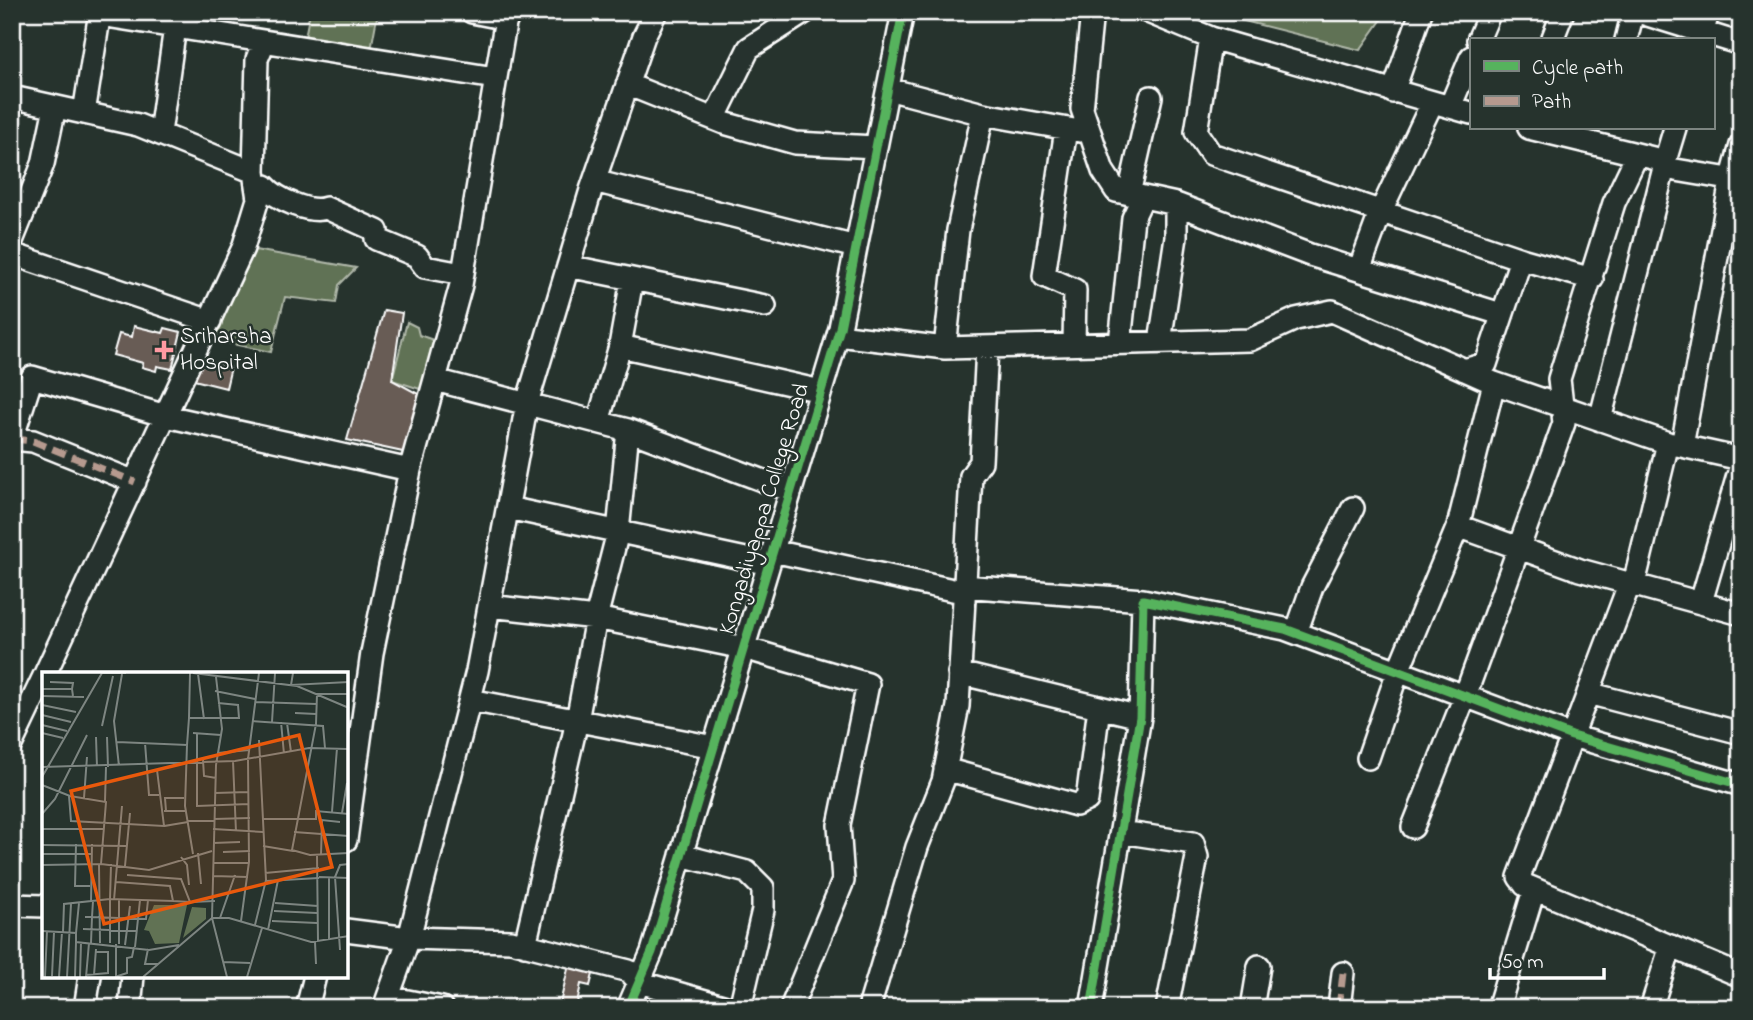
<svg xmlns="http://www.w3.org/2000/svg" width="1753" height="1020" viewBox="0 0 1753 1020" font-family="'Indie Flower',sans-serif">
  <rect width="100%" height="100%" fill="#26332d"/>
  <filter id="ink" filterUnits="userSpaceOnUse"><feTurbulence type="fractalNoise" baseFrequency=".0143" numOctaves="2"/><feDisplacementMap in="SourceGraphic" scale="14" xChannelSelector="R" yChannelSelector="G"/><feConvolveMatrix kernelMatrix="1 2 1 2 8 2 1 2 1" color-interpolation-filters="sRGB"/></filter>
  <g filter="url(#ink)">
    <!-- green -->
    <path fill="#617254" stroke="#b0b8aa" stroke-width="2" d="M310,12h68l-7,37 -66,-12z
      M1208,12h179l-27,38z
      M255,250l101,18 -17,17 -3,18 -51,-6 -14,55 -58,-12z
      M407,322l10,5 2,8 17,6 -6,27 -10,21 -28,-9z"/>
    <!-- building -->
    <path fill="#675b55" stroke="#fff" stroke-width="2" d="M384,310l18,3 -10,67 30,16 -19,56 -56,-12z
      M134,326l29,7 2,-5 16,4 -9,37 -15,-3 -1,5 -14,-4 1,-4 -30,-8 6,-21 13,3z
      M199,360l32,7 -5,21 -32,-8z
      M570,960l25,6 -5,20 -9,-2 -5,24h-17z"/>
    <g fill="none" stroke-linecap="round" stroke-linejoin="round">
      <defs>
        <path id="minor" d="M472,12l35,7
          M1092,12l-10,97 21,62 13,20 60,13 134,51 191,59
          M1148,12l63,26
          M1638,12l103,32
          M100,15l395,63
          M1478,40l12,-28
          M1552,40l11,-28
          M1626,40l7,-28
          M1701,40l7,-28
          M629,85l95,38 71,20 81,4
          M888,89l95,25 97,17
          M1393,92l28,-80
          M12,97l126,28 116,47 4,27 -15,49 -198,426
          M1450,107l21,-50
          M84,113l16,-101
          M1471,113l-260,-75 -15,94 15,22 310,105 71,20
          M714,119l35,-71 56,-36
          M1529,128l136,33 -1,7 77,13
          M1066,129l-22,147 31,14 -1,54
          M160,133l15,-106
          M1665,161l10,-33
          M254,172l3,-113 7,-17
          M594,181l262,66
          M256,186h9c11,13 45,28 61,22l51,23 -1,8 41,17 8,11 37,7
          M1129,194l22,-97
          M12,241l31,-77 12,-57
          M12,254l198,67
          M568,266l197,40
          M1359,270l22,-59 51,-108
          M838,335l107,13 305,-8 46,-21 36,-8 162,72 174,60 73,16
          M1160,342l16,-105v-33
          M1120,343l13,-125 10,-21
          M620,346l201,45
          M945,348l13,-118 25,-116
          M1464,370l22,-6 35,-105
          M435,380l193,50 163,61
          M1600,420l64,-252
          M598,422l22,-76 12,-66
          M12,439l20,-62 134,39 244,54
          M12,439l21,2 102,41
          M1668,443l-34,141 -7,6 -108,287 6,8 216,91
          M1682,446l49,-265 10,-36
          M508,508l261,56
          M1458,526l122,44 161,44
          M773,551l189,41
          M963,586l180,14
          M1701,602l40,-137
          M489,606l107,12 148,30 124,36 -29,141 4,56 -52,127
          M1296,633l16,-46 41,-79
          M959,673l181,44
          M1588,693l153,40
          M470,700l244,47
          M12,743l32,-67
          M1368,758l30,-87 60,-145 36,-143
          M945,769l131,36 11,-5 12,-93
          M1413,827l52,-131 99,-273 -5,-44 55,-176 23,-48
          M1121,832l72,11 4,14 -30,151
          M346,840l26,-187 38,-183 51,-185 44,-261 5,-12
          M681,855l66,17 16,16v22l-23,98
          M12,905l32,1
          M346,930l63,8 102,3 118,30 10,11 91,26
          M525,945l52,-224 19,-103 22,-86 10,-102
          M388,997l54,11
          M85,1008l5,-32
          M130,1008l3,-32
          M307,1008l8,-32
          M384,1008l25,-70 68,-267 50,-268 64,-213 53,-154 12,-24
          M628,1008l24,-56 188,-624 63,-316
          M869,1008l48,-161 26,-66 15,-75 13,-230 10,-14 6,-115
          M1091,1008l49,-291 3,-117 142,29 287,107 169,49
          M1252,1008l7,-42
          M1339,1008l4,-35
          M1498,1008l36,-118 -9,-5
          M1651,1008l20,-62"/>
      </defs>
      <!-- minor casing -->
      <use href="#minor" stroke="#fff" stroke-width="26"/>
      <!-- minor -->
      <use href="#minor" stroke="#26332d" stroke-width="21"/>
      <!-- quiet -->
      <path stroke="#b69a8f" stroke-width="7" stroke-dasharray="14 7" stroke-linecap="butt" d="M12,439l21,2 102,41
        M1339,1008l4,-35"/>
      <defs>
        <path id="cycleway" d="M628,1008l24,-56 188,-624 63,-316
          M1091,1008l49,-291 3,-117 142,29 287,107 169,49"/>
      </defs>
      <!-- cycleway casing -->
      <use href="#cycleway" stroke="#26332d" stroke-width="13"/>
      <!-- cycleway -->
      <use href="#cycleway" stroke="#56b35d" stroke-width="9"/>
    </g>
  </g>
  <!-- markers -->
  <path fill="#ff9aa2" stroke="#26332d" stroke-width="2.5" d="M160.5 339.5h7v7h7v7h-7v7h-7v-7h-7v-7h7z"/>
  <g text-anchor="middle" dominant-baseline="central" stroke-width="5" stroke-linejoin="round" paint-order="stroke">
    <!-- poi labels -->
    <g font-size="23" fill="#fff" stroke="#26332d" text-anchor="start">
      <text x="180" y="337">Sriharsha<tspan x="180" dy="26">Hospital</tspan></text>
    </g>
    <!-- street labels -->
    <g font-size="23" fill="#fff" stroke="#26332d">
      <text transform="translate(765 509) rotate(-73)">Kongadiyappa College Road</text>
    </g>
  </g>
  <!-- overview -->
  <g transform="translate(42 672)">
    <rect width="306" height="306" fill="#26332d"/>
    <path d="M112,233h33l-8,38 -24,1 -6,-13 -5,-1zM150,235l14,1v11l-23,19z" fill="#617254"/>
    <path fill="none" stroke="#7d8581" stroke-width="2" d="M60,1h24M148,1l-1,45h50l-1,-13 -20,-2M151,1l104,13 52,22M251,1l-2,12 58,-3M156,2l6,45M8,10l23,1 -1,6M0,17h30l1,7M173,19l40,8M307,22h-32l-1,30 -24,126 18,5 39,-2M0,24l42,1M213,30l62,2M0,33l34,7M253,41l21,1M0,43l29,7M210,49l71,5 2,22M230,50l3,-49M239,50l3,32M245,51l4,29M0,53l25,6M60,54l11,-50M0,61l21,5M151,61l28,2M155,61v73l52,-2M54,65l1,30M65,65l1,30M75,70l70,3 2,-27M103,71l4,52h10M145,73l-2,61 8,48M176,81l31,-3M161,88l1,16 12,2M191,89l3,71M77,94l-5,-45 8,-47M0,95l193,-6 74,-13 40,1M0,105l60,-104M0,113l28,11 36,6 -5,62M173,121l33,-1M27,124l2,25 93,5 -7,-56M42,126l3,-41M63,129l1,-34M122,139h22M124,139l-1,-13h19M290,140l5,-64M300,141l5,-30M0,142l13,-15 32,-64M172,147l36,-1M221,147h53v-8l33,3M146,149h26M122,154l24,-4M0,157h61M171,157l50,3M252,160l55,4M171,171l27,-1M34,172l-1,42h15M0,173l84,1M221,174l30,5M181,180l27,-1M156,181l3,31M0,182h49M275,183l1,86M279,183l1,-35 18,2M139,185l6,8 2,20M171,191h36M57,192l1,79M0,193l59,-1 48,6 63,-19M83,194l5,-53M223,201l54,-5M85,203l54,4 9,23 -17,-1M171,204l35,1M277,205l30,1M224,209l53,-3M68,227l1,-35M72,228l8,-94M49,230l1,-58M148,230l25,-1M233,231l43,3M232,239l43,2M43,245h7l1,-16M170,246l4,-153 6,-36 -6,-52M170,246h17l82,24 38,-6M170,246l15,59M178,246l15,-43M199,249l8,-59 -1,-103 11,-86M230,249l45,2M213,253l11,-45 -7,-140M41,257l53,2M226,258l10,-50M0,259l34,2v9l73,8 30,-5M21,260l1,-28 46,-5 63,2 -3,-15 -54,-4M34,261l3,-30M287,268v-63M273,270l1,22M49,271l1,-26 54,2 2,-19M68,271v-43M77,272v-44M83,273l5,-39M93,275l5,-47M106,277l-3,15h13M298,278l-5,-73 5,-12 9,-1M181,290l27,1M44,303l22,-2v-21h-13M52,303l2,-26M10,304l2,-44M74,304v-32M3,305l2,-46M17,305l3,-45M25,305l4,-73M33,305l1,-35M38,305l1,-35M44,305l3,-34M73,305l12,-4v-15l5,-1 2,-10M101,305l69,-59M205,305l15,-49"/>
    <path fill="#e8590c" fill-opacity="0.15" stroke="#e8590c" stroke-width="3.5" d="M257,63l33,132 -228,57 -33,-133z"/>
    <rect width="306" height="306" fill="none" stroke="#fff" stroke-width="3.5"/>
  </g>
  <!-- margin -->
  <rect width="1753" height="1020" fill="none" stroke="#26332d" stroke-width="42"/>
  <rect x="21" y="21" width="1711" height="978" fill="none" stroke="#fff" stroke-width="2.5" filter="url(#ink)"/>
  <!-- legend -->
  <rect x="1470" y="38" width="245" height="91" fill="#26332d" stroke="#7d8581" stroke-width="2"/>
  <rect x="1484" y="61" width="35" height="10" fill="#56b35d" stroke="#7d8581" stroke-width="2"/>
  <text x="1532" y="74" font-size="21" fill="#ffffff">Cycle path</text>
  <rect x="1484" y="96" width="35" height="10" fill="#b69a8f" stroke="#7d8581" stroke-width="2"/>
  <text x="1532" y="108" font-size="21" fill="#ffffff">Path</text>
  <!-- scale -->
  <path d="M1490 968v10h114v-10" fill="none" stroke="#ffffff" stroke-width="3.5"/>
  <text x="1501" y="968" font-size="21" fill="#ffffff" stroke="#26332d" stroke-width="5" paint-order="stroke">50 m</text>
</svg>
